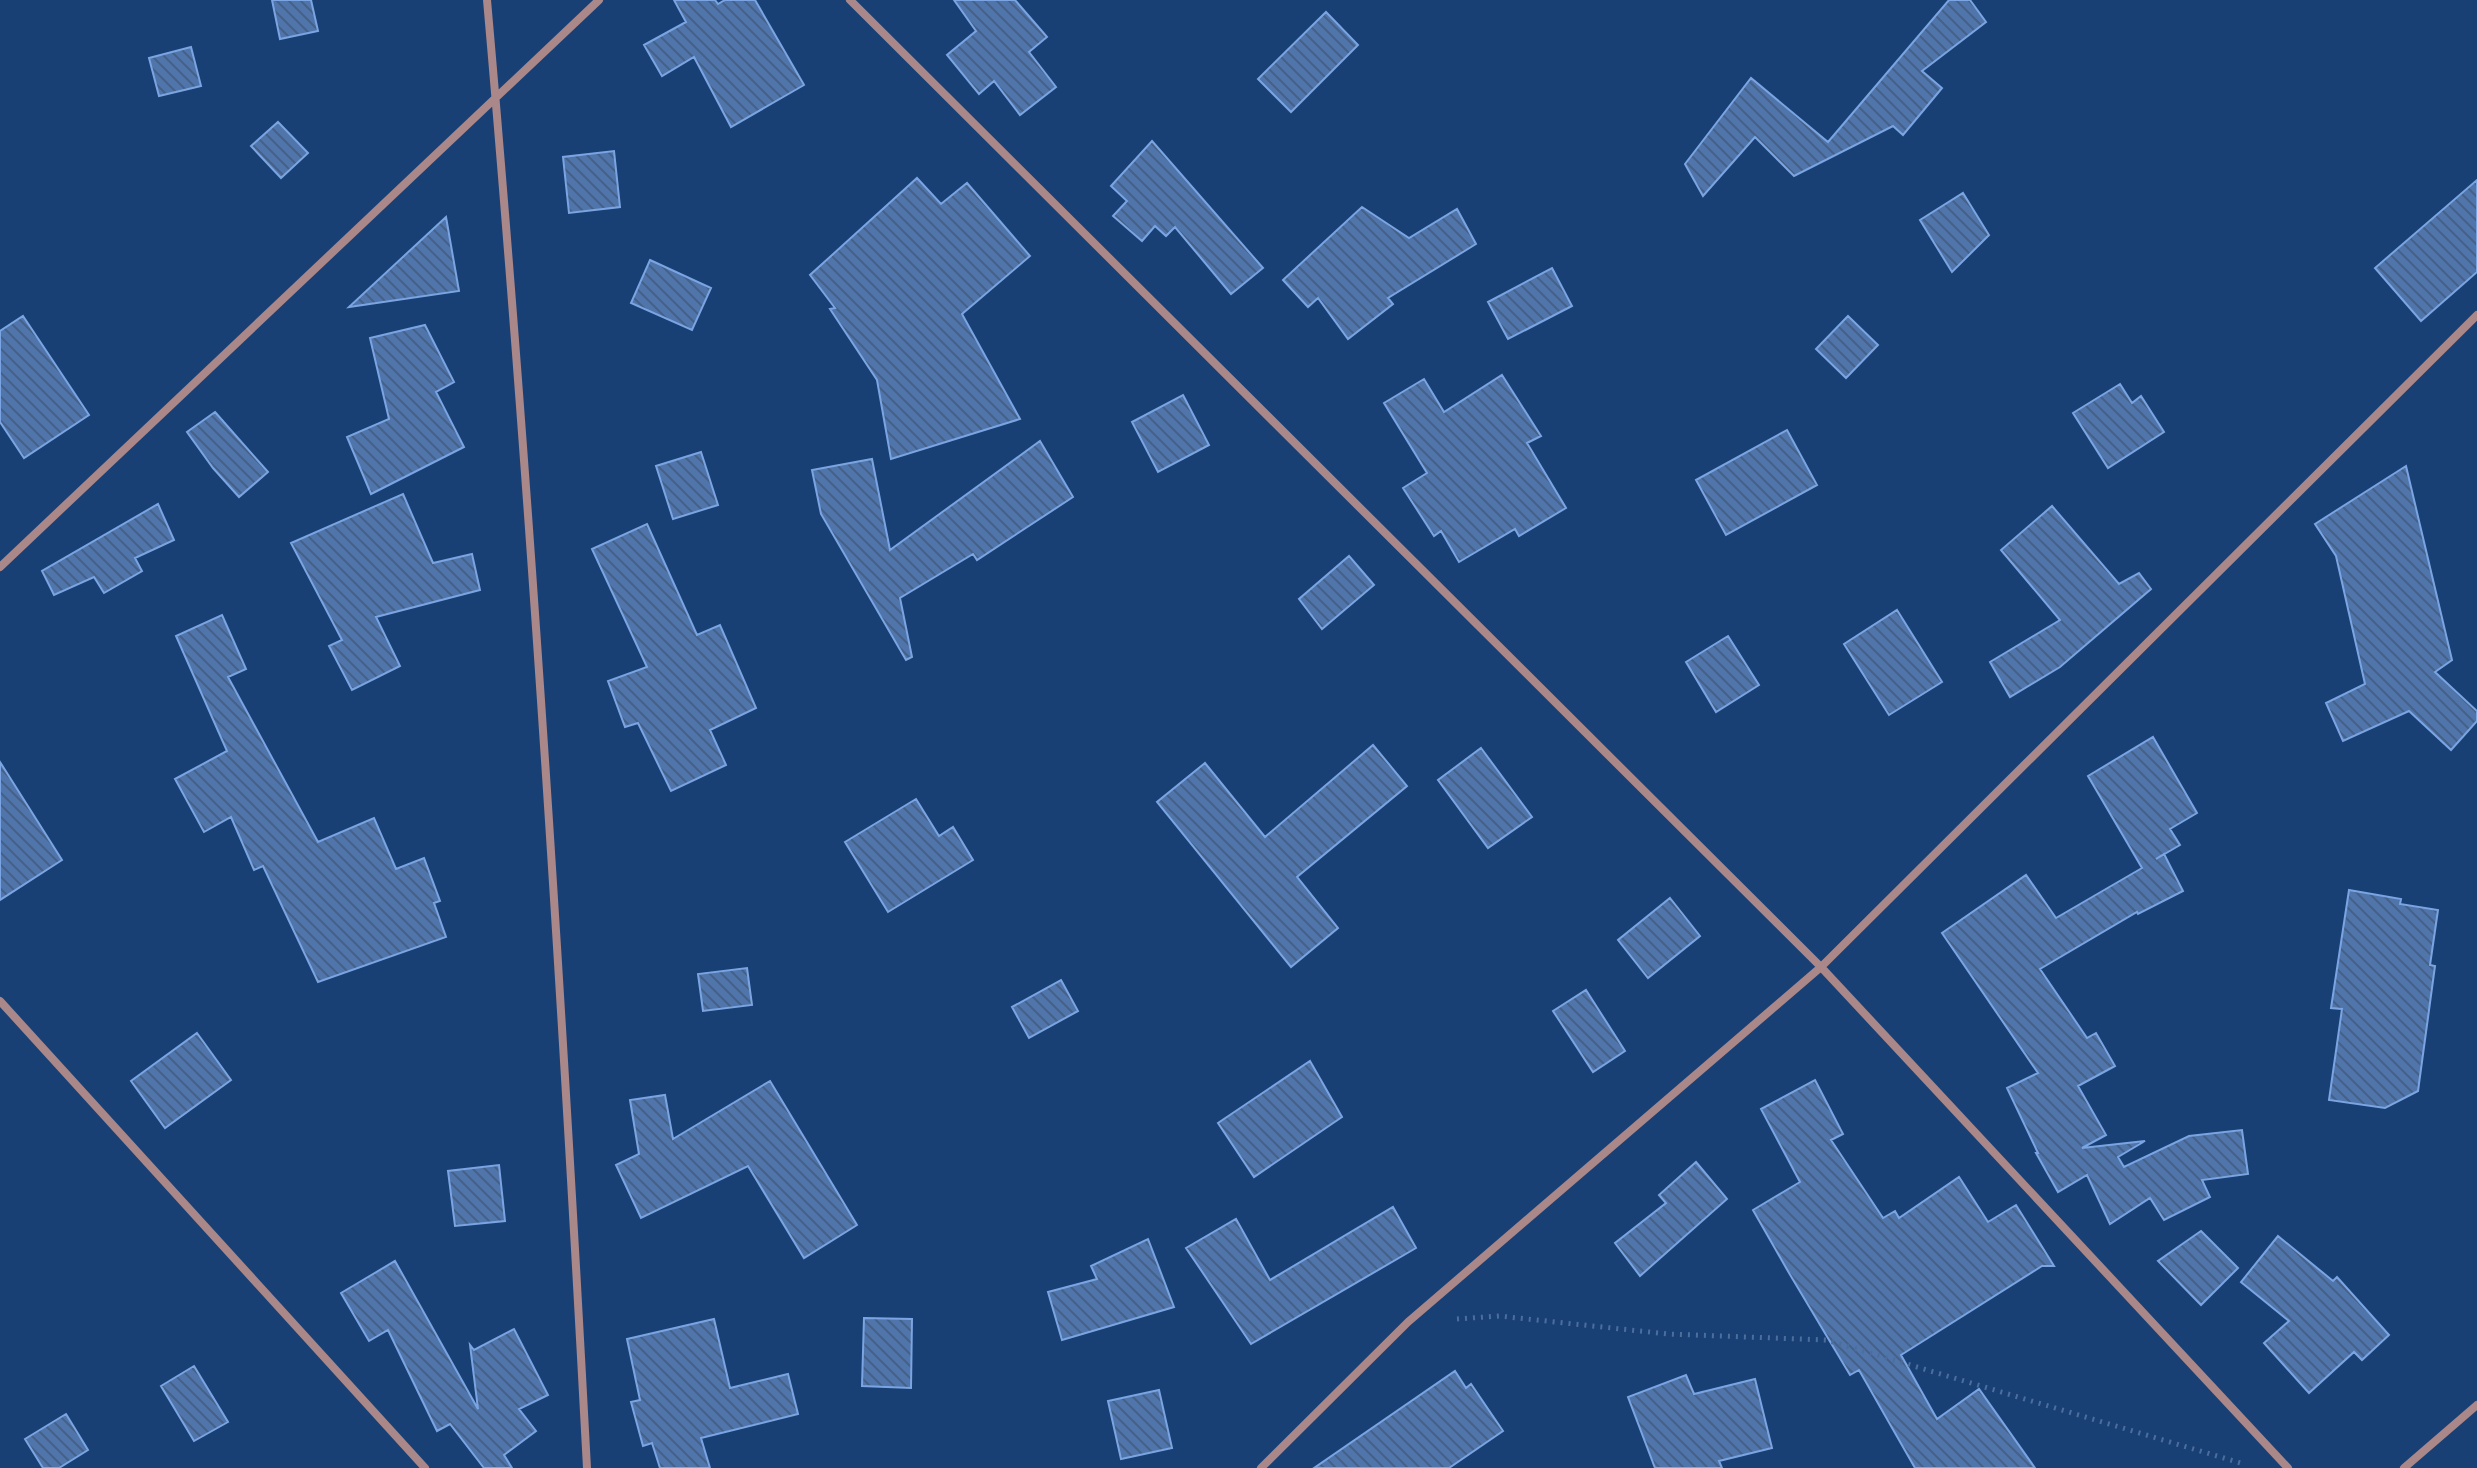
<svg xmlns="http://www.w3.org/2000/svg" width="2477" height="1468" viewBox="0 0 2477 1468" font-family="'Asap Condensed',sans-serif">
  <defs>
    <pattern id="building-back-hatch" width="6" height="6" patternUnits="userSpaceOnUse" patternTransform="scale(2)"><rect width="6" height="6" fill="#5075ab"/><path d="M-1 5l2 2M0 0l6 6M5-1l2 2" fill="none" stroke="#476085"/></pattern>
  </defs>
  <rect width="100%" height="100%" fill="#194075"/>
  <!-- building -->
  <path fill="url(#building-back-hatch)" stroke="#7aa5e2" stroke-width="2" d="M272,0h39l7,31 -38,8z
    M674,0h41l3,4 7,-4h30l49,85 -73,42 -37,-70 -32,19 -18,-31 42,-23z
    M954,0h61l32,37 -18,15 27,35 -36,28 -26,-34 -15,13 -32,-39 29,-24z
    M1949,0h21l16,22 -64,49 20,17 -39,47 -10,-9 -99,50 -39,-39 -52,59 -18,-32 66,-86 77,64z
    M1326,12l32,33 -67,67 -33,-33z
    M191,47l10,39 -42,10 -10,-38z
    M278,122l30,31 -27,25 -30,-32z
    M1152,141l111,127 -32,26 -56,-67 -9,9 -11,-10 -13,15 -29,-25 14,-15 -16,-15z
    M614,151l6,56 -51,6 -6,-56z
    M917,178l24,26 26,-21 63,73 -68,58 58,105 -129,40 -14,-79 -47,-71 5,-1 -25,-33z
    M2477,180v92l-56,49 -46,-53z
    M1963,193l26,42 -37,37 -32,-52z
    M1362,207l47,31 48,-29 19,35 -88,54 5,6 -45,35 -30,-41 -10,9 -25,-27z
    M446,217l13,74 -110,16z
    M650,260l61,28 -19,42 -61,-27z
    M1552,268l20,38 -64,33 -20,-37z
    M23,316l66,99 -65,43 -24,-36v-91z
    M1848,316l30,29 -32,33 -30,-29z
    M425,325l29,57 -18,10 28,55 -93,47 -24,-57 42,-18 -19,-81z
    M1502,375l39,61 -14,7 39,65 -47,28 -4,-7 -56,33 -18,-31 -7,5 -31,-48 24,-15 -43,-70 40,-24 20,33z
    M2120,384l12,19 9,-7 23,36 -56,36 -35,-55z
    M1183,395l26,50 -51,27 -26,-50z
    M215,412l53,60 -29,25 -26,-29 -26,-36z
    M1787,430l30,55 -91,50 -30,-55z
    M1040,441l33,56 -96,63 -4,-6 -73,44 12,59 -6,3 -85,-146 -9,-44 60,-11 18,91z
    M701,452l17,53 -45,14 -17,-53z
    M2406,466l46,194 -17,12 42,39v10l-26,29 -42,-39 -66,30 -17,-38 39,-19 -29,-128 -21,-32z
    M403,494l30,69 39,-9 8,36 -104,27 24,49 -48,24 -23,-44 13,-6 -51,-97z
    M158,504l16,36 -39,18 7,13 -38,22 -10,-16 -40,18 -12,-24z
    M2052,506l67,78 20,-11 12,16 -91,78 -50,30 -20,-35 70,-42 -59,-70z
    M647,524l50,111 23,-10 36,83 -46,22 16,35 -55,26 -33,-68 -13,4 -17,-46 39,-14 -55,-118z
    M1349,556l25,29 -52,44 -23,-30z
    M1897,610l45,72 -53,33 -45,-71z
    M222,615l24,54 -18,8 90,165 56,-24 22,51 28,-11 16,43 -6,2 12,34 -128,45 -55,-116 -9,4 -23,-53 -27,15 -29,-53 52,-28 -51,-115z
    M1728,636l31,49 -43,27 -30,-50z
    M2153,737l44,76 -27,16 10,16 -24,14 8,-5 19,37 -45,23 -1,-2 -97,57 47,69 9,-5 19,33 -37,20 28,49 -24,13 63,-7 -27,16 6,10 65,-31 53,-6 6,44 -46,6 8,17 -46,23 -14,-22 -40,26 -23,-49 -29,17 -22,-39h2l-31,-65 31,-15 -96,-140 84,-58 30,43 86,-50 -54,-92z
    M1373,745l34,41 -110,91 41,51 -47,39 -134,-165 48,-39 60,74z
    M1481,748l51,69 -44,31 -50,-68z
    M0,762l62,98 -62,40z
    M916,799l23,37 14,-9 20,33 -85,52 -43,-70z
    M2349,890l52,9 -1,5 38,6 -8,55 5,1 -17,125 -33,17 -56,-8 13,-91 -11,-1z
    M1670,898l30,38 -52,42 -30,-38z
    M747,968l5,37 -49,6 -5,-37z
    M1061,980l17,31 -49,27 -17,-31z
    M1586,990l39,61 -32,21 -40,-61z
    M197,1033l34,47 -66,48 -34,-47z
    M1310,1061l32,56 -88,60 -36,-54z
    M1815,1080l28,54 -12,6 52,78 12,-7 4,7 60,-41 29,45 28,-17 38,61h-12l-141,89 36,64 42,-30 56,79h-120l-56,-98 -9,5 -61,-102 -36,-63 47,-28 -39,-73z
    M770,1081l87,144 -53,33 -56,-92 -107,52 -25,-53 23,-11 -9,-54 35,-5 8,44z
    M1696,1162l31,37 -87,77 -25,-33 51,-40 -7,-8z
    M499,1165l6,56 -50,5 -7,-55z
    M1393,1207l23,41 -165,96 -65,-96 50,-29 34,61z
    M2201,1231l37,37 -37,37 -43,-44z
    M2278,1236l55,45 4,-4 52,58 -27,25 -8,-8 -45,41 -45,-50 25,-22 -48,-39z
    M1148,1239l26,68 -112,33 -14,-48 49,-13 -6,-13z
    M395,1261l83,148 -8,-64 4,5 40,-21 34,66 -29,14 17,22 -32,24 8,13h-28l-34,-44 -13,7 -49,-101 -19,11 -28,-48z
    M864,1318l48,1 -1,69 -49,-2z
    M714,1319l16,69 58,-14 10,40 -97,24 9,30h-50l-8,-25 -9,3 -12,-44 9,-2 -13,-61z
    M194,1366l34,56 -34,19 -33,-55z
    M1455,1371l11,17 5,-4 32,47 -54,37h-135z
    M1686,1375l8,19 61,-15 17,69 -53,13 3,7h-67l-27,-71z
    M1159,1390l13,58 -51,11 -13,-58z
    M66,1414l22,36 -29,18h-16l-18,-29z"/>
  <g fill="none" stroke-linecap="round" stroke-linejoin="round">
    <!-- path -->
    <path stroke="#4c6e9d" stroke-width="5" stroke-dasharray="2 6" stroke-linecap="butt" d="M1457,1319l42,-3 169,18 158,6 418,124"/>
    <!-- street -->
    <path stroke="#aa8788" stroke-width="8" d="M487,0c43,489 74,978 100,1468
      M850,0l971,967 467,501
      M0,567l599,-567
      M0,1001l425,467
      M1261,1468l147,-146 413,-355 656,-652
      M2404,1468l73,-63"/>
  </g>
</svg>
